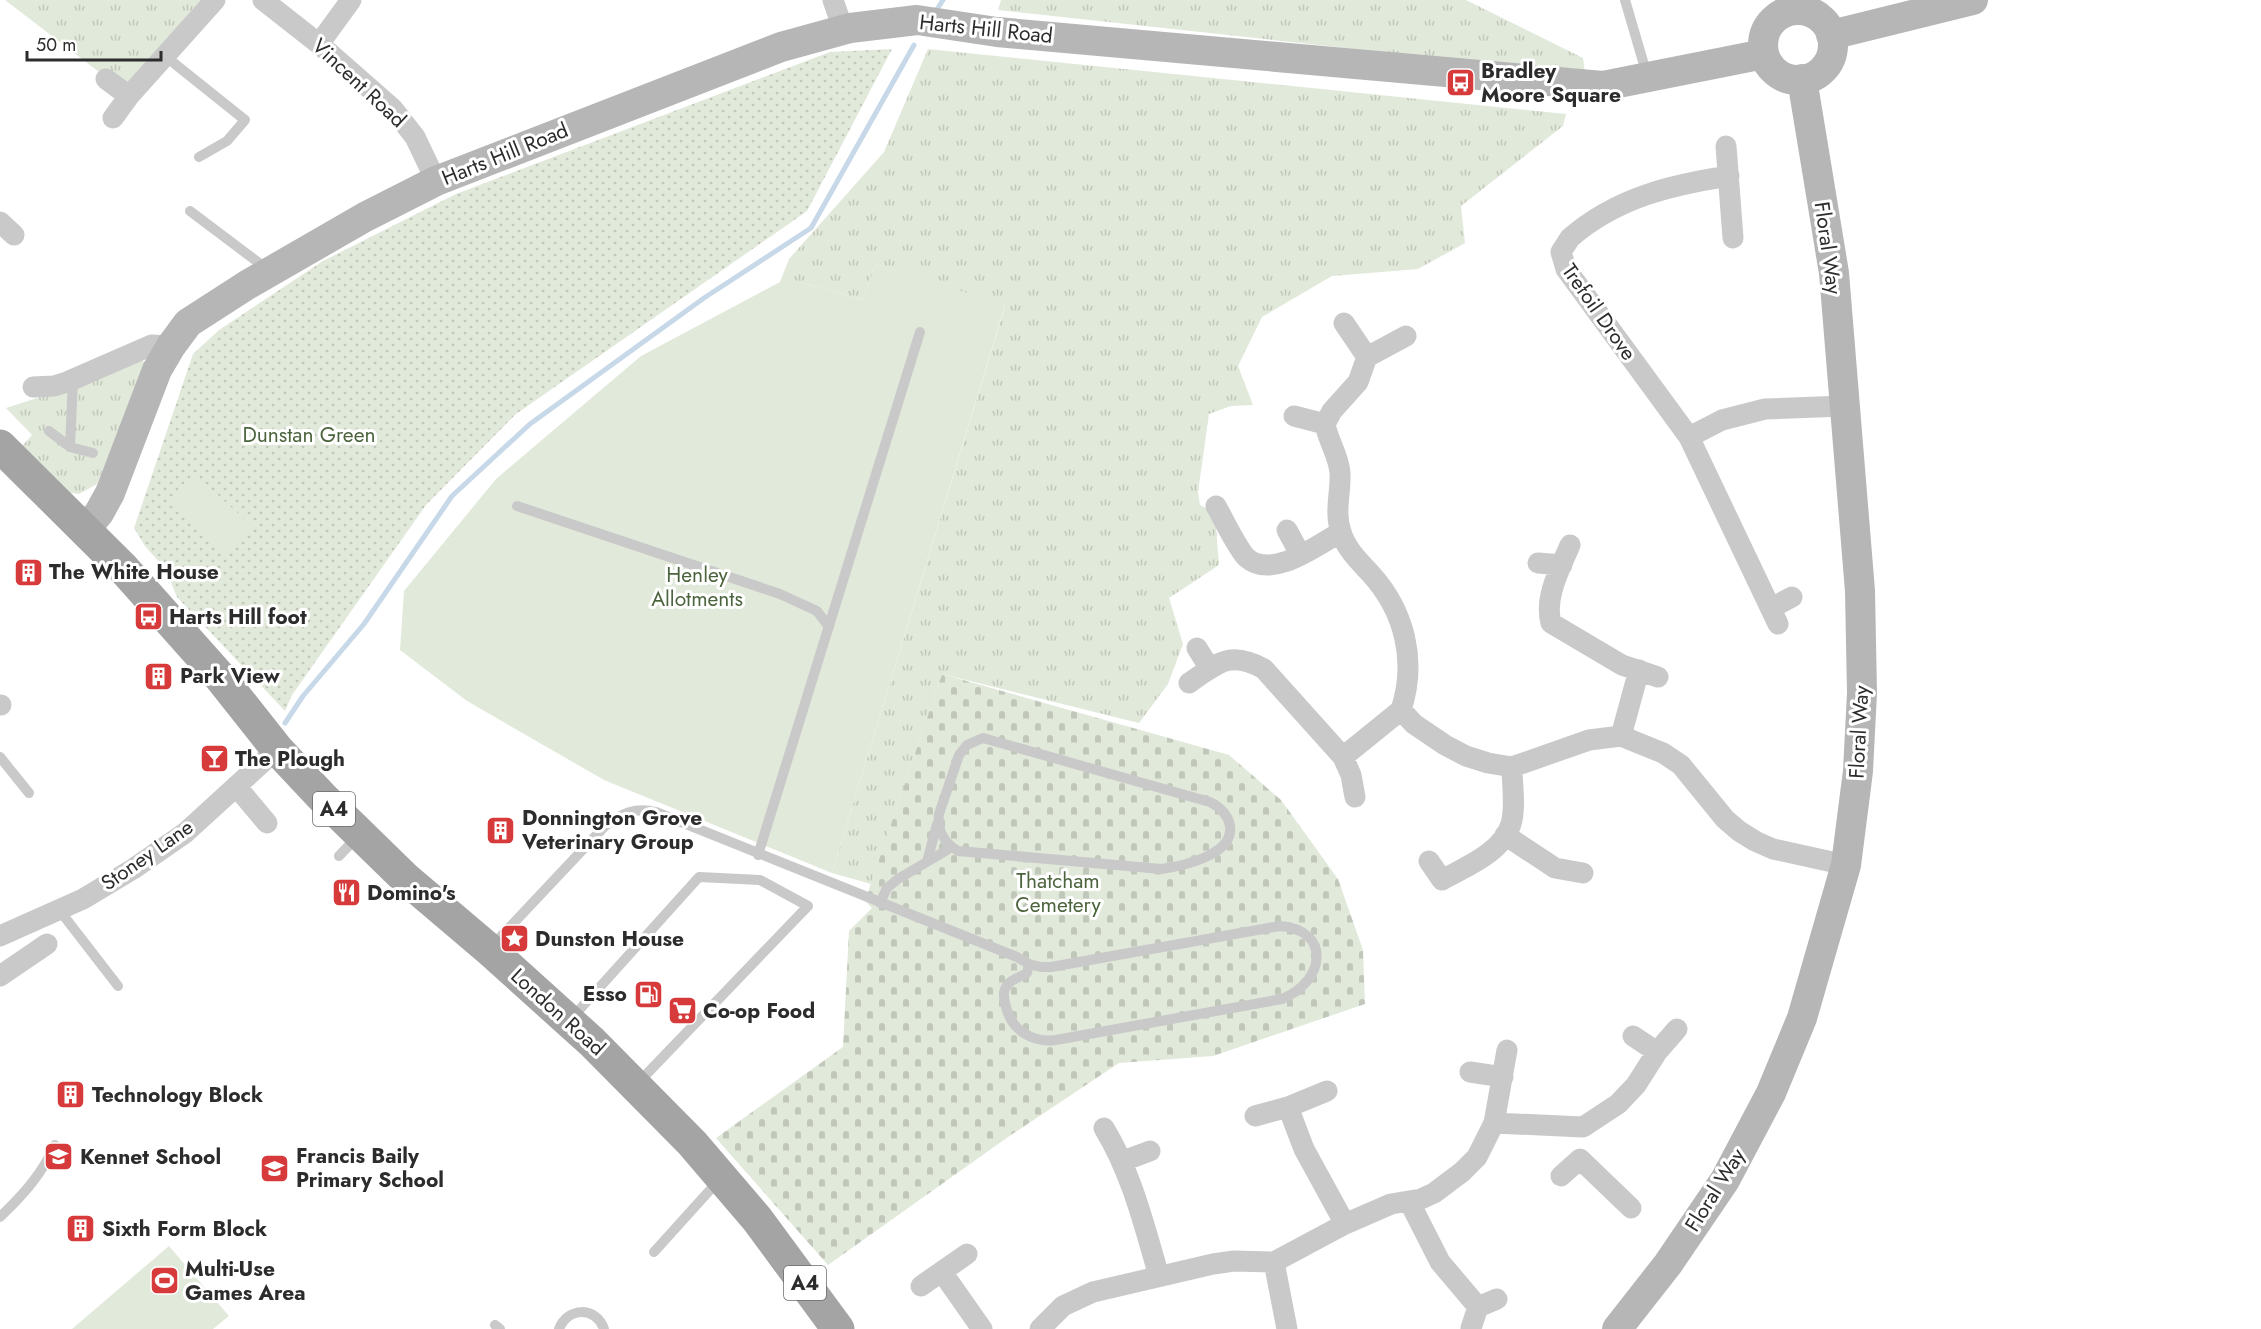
<svg xmlns="http://www.w3.org/2000/svg" width="2261" height="1329" viewBox="0 0 2261 1329" font-family="Jost,sans-serif">
  <defs>
    <pattern id="grass-tufts" width="24" height="20" patternUnits="userSpaceOnUse" patternTransform="scale(1.5)"><rect width="24" height="20" fill="#e1e9da"/><path d="M3 7l-1-3M5 7V3M7 7l1-3M15 17l-1-3M17 17v-4M19 17l1-3" fill="none" stroke="#c1c8bb"/></pattern>
    <pattern id="cemetery-stones" width="16" height="16" patternUnits="userSpaceOnUse" patternTransform="scale(1.5)"><rect width="16" height="16" fill="#e1e9da"/><path d="M2 7V4a2 2 0 0 1 4 0v3zM10 15v-3a2 2 0 0 1 4 0v3z" fill="#c1c8bb"/></pattern>
    <pattern id="park-dots" width="8" height="8" patternUnits="userSpaceOnUse" patternTransform="scale(1.5)"><rect width="8" height="8" fill="#e1e9da"/><path d="M2 2h.1M6 6h.1" fill="none" stroke="#c1c8bb" stroke-width="1.8" stroke-linecap="round"/></pattern>
  </defs>
  <rect width="100%" height="100%" fill="#fff"/>
  <!-- grass -->
  <path fill="url(#grass-tufts)" d="M5,0h210l-86,95z
    M1001,0h465l117,58 2,16 -587,-64z
    M928,49l638,65 -3,12 -102,80 4,37 -47,26 -86,7 -70,41 -24,49 15,39 -22,1 -22,8 -11,78 2,13 15,8 4,52 -50,33 14,46 -15,40 -29,39 -197,-49 -71,210 -39,-11 173,-567 -129,-42 -13,36 -63,-18h-20l9,-23 95,-107z
    M141,360l5,3 -49,121 -18,10 -8,-1 -49,-47 10,-11 -26,-27 84,-27z"/>
  <!-- cemetery -->
  <path fill="url(#cemetery-stones)" d="M942,674l287,81 52,45 57,79 25,71 2,54 -152,52 -94,7 -111,74 -180,128 -112,-127 127,-91 6,-116 23,-23 -7,-7z"/>
  <!-- park -->
  <path fill="url(#park-dots)" d="M892,49l-85,162 -291,203 -90,91 -134,190 -7,16 -108,-114 -11,-27 -21,-24 -11,-18 59,-174 26,-24 104,-69 133,-67 374,-142z"/>
  <!-- garden -->
  <path fill="#e1e9da" d="M876,264l129,41 -173,568 -228,-93 -137,-79 -67,-51 4,-59 92,-112 145,-123 139,-74h20l63,18z
    M194,473l59,54 -27,29 -59,-54z
    M169,1246l60,70 -16,13h-141z"/>
  <g fill="none" stroke-linecap="round" stroke-linejoin="round">
    <!-- stream -->
    <path stroke="#c7d8e8" stroke-width="5" d="M934,14l9,-14
      M285,723l18,-27 61,-72 88,-128 78,-72 174,-126 107,-70 103,-183"/>
    <!-- lane -->
    <path stroke="#c9c9c9" stroke-width="10" d="M1625,0l22,75
      M165,56l80,64 -18,21 -28,16
      M190,211l77,58
      M49,431l21,16 23,6
      M70,447l3,-68
      M517,506l263,88 37,17 12,16
      M983,738l227,64c10,5 18,12 20,24 4,29 -47,40 -69,43l-203,-18c-14,-8 -21,-21 -19,-37l20,-59 8,-10z
      M0,757l29,36
      M758,855l162,-523
      M339,856l18,-19
      M927,862l10,-38
      M880,903l7,-15 11,-9 54,-32
      M60,911l58,75
      M491,947l114,-121c17,-13 30,-19 51,-14l361,145 12,7 -2,9c-8,5 -18,6 -22,16 -3,6 0,12 1,18 6,24 27,36 50,33l226,-41c43,-17 50,-69 -2,-73l-229,41h-10l-12,-3
      M571,1019l128,-142 61,3 48,26 -170,177
      M0,1217c23,-22 42,-43 55,-72
      M654,1252l65,-72
      M495,1325l5,4
      M559,1329c8,-22 37,-23 45,0"/>
    <!-- street -->
    <path stroke="#c9c9c9" stroke-width="21" d="M263,0l56,44 74,65 22,28 21,44
      M833,0l10,29
      M319,44l32,-44
      M106,79l23,17
      M113,118l16,-22 86,-96
      M1726,146l7,92
      M1729,176c-59,9 -113,22 -159,62l-9,14 5,17 123,168 89,187
      M0,222l14,13
      M1344,323l23,34
      M1406,336l-39,21 -9,25 -26,29 -7,13c3,17 14,32 15,49 1,20 -6,39 1,59 5,17 18,29 29,41 35,38 47,88 31,137l13,14 31,21 21,11 22,7 24,4 77,-27 32,-4 42,17 18,12 44,54 14,12 16,10 18,8 73,16
      M33,387l21,-1 13,-4 85,-37 19,1
      M1294,416l31,8
      M1689,437l33,-17 43,-11 80,-3
      M1216,506c7,12 22,44 31,52 25,22 70,-13 94,-26
      M1287,530l13,24
      M1570,545c-10,24 -26,52 -19,78l71,42 36,12
      M1538,563l24,2
      M1771,608l21,-11
      M1197,648l13,21
      M1189,683c29,-20 41,-33 75,-14l79,88 8,18 4,22
      M0,705h1
      M1621,736l18,-66
      M1343,757l58,-47
      M236,786l31,37
      M1505,835l50,33 28,5
      M1429,861l13,19c23,-13 60,-27 69,-56 5,-17 1,-39 1,-57
      M0,936l83,-37 50,-30 52,-36 92,-84
      M0,976l47,-32
      M1633,1036l24,16
      M1470,1072l33,5
      M1288,1107l16,42 41,75
      M1255,1116l33,-9 39,-16
      M1494,1123l89,4 35,-23 18,-19 21,-33 20,-23
      M1104,1128c28,46 40,97 55,148
      M1123,1161l27,-10
      M1561,1176l19,-17 51,49
      M1409,1201l31,61 38,45
      M1274,1262l13,67
      M942,1272l40,57
      M921,1286l46,-32
      M1471,1328l7,-21 19,-8
      M1040,1329l23,-23 30,-14 120,-28 21,-3 40,1 71,-38 46,-20 30,-5 13,-6 28,-21 15,-15 17,-34 13,-73"/>
    <!-- secondary -->
    <path stroke="#b6b6b6" stroke-width="30" d="M1763 45a35 35 0 1 1 70 0a35 35 0 1 1-70 0Z
      M1831,35l142,-35
      M85,530l14,-17 11,-20 47,-123 14,-24 17,-23 59,-38 118,-68 71,-36 345,-134 69,-19 67,-8 80,12 606,54 161,-32
      M1617,1329l51,-65 57,-84 46,-87 31,-75 44,-153 12,-94 4,-78 -2,-102 -26,-318 -32,-194"/>
    <!-- primary -->
    <path stroke="#a4a4a4" stroke-width="33" d="M0,446l123,122 97,109 57,72 46,49 82,80 86,73 101,91 100,101 65,76 81,110"/>
  </g>
  <!-- icons -->
  <defs>
    <symbol id="bus-square" viewBox="-11 -11 22 22"><rect x="-9" y="-9" width="18" height="18" rx="4" fill="#d73a3a" stroke="#fff"/><path d="M-5-6H5V4H4V6H2V4H-2V6H-4V4H-5ZM-3.5-4V0h7V-4ZM-3.5 1.2v1.5H-2V1.2ZM2 1.2v1.5H3.5V1.2Z" fill="#fff"/></symbol>
    <symbol id="building-square" viewBox="-11 -11 22 22"><rect x="-9" y="-9" width="18" height="18" rx="4" fill="#d73a3a" stroke="#fff"/><path d="M-4-6H4V6H1V3H-1V6H-4ZM-2.5-4.3h1.7v1.8h-1.7ZM.8-4.3h1.7v1.8H.8ZM-2.5-1h1.7V.8h-1.7ZM.8-1h1.7V.8H.8Z" fill="#fff"/></symbol>
    <symbol id="bar-square" viewBox="-11 -11 22 22"><rect x="-9" y="-9" width="18" height="18" rx="4" fill="#d73a3a" stroke="#fff"/><path d="M-6-5H6L.8 .8V4.5H3.5V6h-7V4.5H-.8V.8Z" fill="#fff"/></symbol>
    <symbol id="restaurant-square" viewBox="-11 -11 22 22"><rect x="-9" y="-9" width="18" height="18" rx="4" fill="#d73a3a" stroke="#fff"/><path d="M-5-6h1v4h1v-4h1v4h1v-4h1v5L-1.5 .5V6h-2V.5L-5-1ZM5-6V6H3V1.5H1.5Q1.5-4 5-6Z" fill="#fff"/></symbol>
    <symbol id="sight-square" viewBox="-11 -11 22 22"><rect x="-9" y="-9" width="18" height="18" rx="4" fill="#d73a3a" stroke="#fff"/><path d="M0-6L1.8-2.2L6-1.7L2.9 1.2L3.7 5.4L0 3.3L-3.7 5.4L-2.9 1.2L-6-1.7L-1.8-2.2Z" fill="#fff"/></symbol>
    <symbol id="fuel-square" viewBox="-11 -11 22 22"><rect x="-9" y="-9" width="18" height="18" rx="4" fill="#d73a3a" stroke="#fff"/><path d="M-5.5-6h7V0h2V4h1.3V-2.5L3-4.5l.8-.8L6-3V5H2.5V1h-1V6h-7ZM-4.2-4.7v3.2H.2V-4.7Z" fill="#fff"/></symbol>
    <symbol id="supermarket-square" viewBox="-11 -11 22 22"><rect x="-9" y="-9" width="18" height="18" rx="4" fill="#d73a3a" stroke="#fff"/><path d="M-6-5.5h2.5l.6 2H6L4.5 2H-2.5L-4.4-4H-6ZM-1.5 3.2a1.3 1.3 0 1 0 .1 0ZM3 3.2a1.3 1.3 0 1 0 .1 0Z" fill="#fff"/></symbol>
    <symbol id="school-square" viewBox="-11 -11 22 22"><rect x="-9" y="-9" width="18" height="18" rx="4" fill="#d73a3a" stroke="#fff"/><path d="M0-5L7-2L0 1L-7-2ZM-4 1L0 2.5L4 1V4Q0 6-4 4Z" fill="#fff"/></symbol>
    <symbol id="stadium-square" viewBox="-11 -11 22 22"><rect x="-9" y="-9" width="18" height="18" rx="4" fill="#d73a3a" stroke="#fff"/><path d="M0-5a6.5 5 0 1 0 0 10a6.5 5 0 1 0 0-10ZM-3.5-1.8h7v3.6h-7Z" fill="#fff"/></symbol>
  </defs>
  <g fill-rule="evenodd">
    <use href="#bus-square" x="1444" y="66" width="33" height="33"/>
    <use href="#building-square" x="12" y="556" width="33" height="33"/>
    <use href="#bus-square" x="132" y="600" width="33" height="33"/>
    <use href="#building-square" x="142" y="660" width="33" height="33"/>
    <use href="#bar-square" x="198" y="742" width="33" height="33"/>
    <use href="#building-square" x="484" y="814" width="33" height="33"/>
    <use href="#restaurant-square" x="330" y="876" width="33" height="33"/>
    <use href="#sight-square" x="498" y="922" width="33" height="33"/>
    <use href="#fuel-square" x="632" y="978" width="33" height="33"/>
    <use href="#supermarket-square" x="666" y="994" width="33" height="33"/>
    <use href="#building-square" x="54" y="1078" width="33" height="33"/>
    <use href="#school-square" x="42" y="1140" width="33" height="33"/>
    <use href="#school-square" x="258" y="1152" width="33" height="33"/>
    <use href="#building-square" x="64" y="1212" width="33" height="33"/>
    <use href="#stadium-square" x="148" y="1264" width="33" height="33"/>
  </g>
  <g text-anchor="middle" dominant-baseline="central" stroke-width="6" stroke-linejoin="round" paint-order="stroke">
    <!-- shield labels -->
    <g fill="#fff" stroke="#6b6b6b" stroke-width="1.5">
      <rect x="313" y="792" width="42" height="34" rx="4.5"/>
      <rect x="784" y="1266" width="42" height="34" rx="4.5"/>
    </g>
    <g font-size="20" font-weight="bold" fill="#2c2c2c">
      <text x="334" y="809">A4</text>
      <text x="805" y="1283">A4</text>
    </g>
    <!-- street labels -->
    <g font-size="21" fill="#2c2c2c" stroke="#fff">
      <text transform="translate(986 29) rotate(6)">Harts Hill Road</text>
      <text transform="translate(359 83) rotate(43)">Vincent Road</text>
      <text transform="translate(505 154) rotate(-22)">Harts Hill Road</text>
      <text transform="translate(1828 248) rotate(82)">Floral Way</text>
      <text transform="translate(1599 312) rotate(55)">Trefoil Drove</text>
      <text transform="translate(1859 732) rotate(-87)">Floral Way</text>
      <text transform="translate(147 855) rotate(-35)">Stoney Lane</text>
      <text transform="translate(558 1012) rotate(42)">London Road</text>
      <text transform="translate(1715 1190) rotate(-58)">Floral Way</text>
    </g>
    <!-- poi labels -->
    <g font-size="21" font-weight="bold" fill="#2c2c2c" stroke="#fff" text-anchor="start">
      <text x="1481" y="71">Bradley<tspan x="1481" dy="24">Moore Square</tspan></text>
      <text x="49" y="572">The White House</text>
      <text x="169" y="617">Harts Hill foot</text>
      <text x="180" y="676">Park View</text>
      <text x="235" y="759">The Plough</text>
      <text x="522" y="818">Donnington Grove<tspan x="522" dy="24">Veterinary Group</tspan></text>
      <text x="367" y="893">Domino's</text>
      <text x="535" y="939">Dunston House</text>
      <text x="627" y="994" text-anchor="end">Esso</text>
      <text x="703" y="1011">Co-op Food</text>
      <text x="92" y="1095">Technology Block</text>
      <text x="296" y="1156">Francis Baily<tspan x="296" dy="24">Primary School</tspan></text>
      <text x="80" y="1157">Kennet School</text>
      <text x="102" y="1229">Sixth Form Block</text>
      <text x="185" y="1269">Multi-Use<tspan x="185" dy="24">Games Area</tspan></text>
    </g>
    <!-- park labels -->
    <g font-size="21" fill="#4c643d" stroke="#fff">
      <text x="309" y="435">Dunstan Green</text>
      <text x="697" y="575">Henley<tspan x="697" dy="24">Allotments</tspan></text>
      <text x="1058" y="881">Thatcham<tspan x="1058" dy="24">Cemetery</tspan></text>
    </g>
  </g>
  <!-- scale -->
  <path d="M27 51v9h134v-9" fill="none" stroke="#2c2c2c" stroke-width="3"/>
  <text x="36" y="51" font-size="18" fill="#2c2c2c" stroke="#ffffff" stroke-width="4.5" paint-order="stroke">50 m</text>
</svg>
